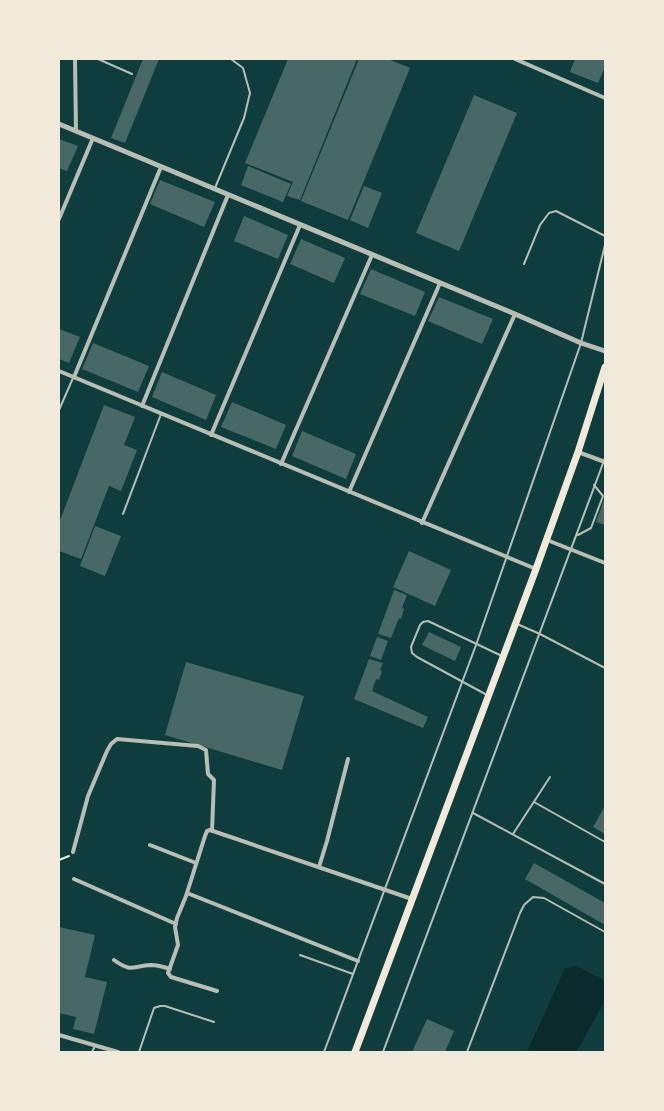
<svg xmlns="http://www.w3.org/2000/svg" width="664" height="1111" viewBox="0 0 664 1111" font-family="Figtree,sans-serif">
  <rect width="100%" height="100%" fill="#0f3d3e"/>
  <!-- water -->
  <path fill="#0a2a2b" d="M577,966l28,15v20l-29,51h-49l38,-84z"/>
  <!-- building -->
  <path fill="#486865" d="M143,59h16l-34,84 -14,-5z
    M288,59h69l-57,141 -13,-4 6,-14 -48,-19z
    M359,59h29l22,9 -62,152 -47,-19z
    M575,59h30v8l-7,16 -28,-11z
    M474,95l43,18 -58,138 -43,-18z
    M59,139l19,7 -11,25 -8,-3z
    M248,166l43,18 -8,18 -42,-17z
    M160,180l55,22 -11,25 -54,-23z
    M364,186l18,7 -14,35 -18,-8z
    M244,216l44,19 -10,24 -44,-18z
    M301,239l44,19 -11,25 -44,-19z
    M371,269l54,23 -10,24 -55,-22z
    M439,297l54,22 -11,25 -54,-23z
    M59,329l21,8 -11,26 -10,-4z
    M93,343l56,23 -11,26 -56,-23z
    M162,372l54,23 -10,25 -54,-23z
    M232,402l54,23 -10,24 -55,-22z
    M104,405l31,12 -11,28 13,5 -16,41 -12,-5 -28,73 -22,-8v-28z
    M302,431l54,23 -10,25 -54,-23z
    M604,500l1,1v24l-9,-3z
    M95,526l26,10 -16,40 -25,-10z
    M409,551l42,19 -16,36 -42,-19z
    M394,590l13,5 -5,13 2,1 -3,10 -2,-1 -8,20 -13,-4z
    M429,632l32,15 -6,14 -33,-16z
    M377,637l11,4 -7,19 -11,-4z
    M369,659l14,4 -3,7 2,1 -3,9 -3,-1 -4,12 56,26 -5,11 -69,-29z
    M186,662l118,34 -22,74 -117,-35z
    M605,806v28l-12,-7z
    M534,863l71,40v22l-80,-46z
    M59,927l36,8 -13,54 3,-12 22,5 -13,52 -21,-5 3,-12 -17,-4z
    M427,1019l27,12 -9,21h-33z"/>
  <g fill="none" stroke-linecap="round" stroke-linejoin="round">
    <!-- path -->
    <path stroke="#f1e9da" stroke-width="2" d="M59,860l10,-4"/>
    <!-- service -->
    <path stroke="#b8beb3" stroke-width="2" d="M98,59l34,15
      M215,188l29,-70 6,-25 -7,-25 -12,-9
      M524,264l16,-39 9,-12 7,-2 49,25
      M59,410l14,-32
      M123,514l38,-100
      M578,535l13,-7 12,-32 -9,-11
      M517,624l23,10 65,34
      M487,695l-70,-38 -5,-4 -1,-6 9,-22 3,-3 5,-1 74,35
      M534,802l71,40
      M473,813l132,71
      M513,834l37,-57
      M300,955l53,19
      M92,1052l3,-6
      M139,1052l15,-44 6,-2h5l49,16
      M324,1052l152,-407 105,-302 24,-98
      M383,1052l222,-594
      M467,1052l53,-139 4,-8 9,-8 11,1 61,34"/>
    <!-- minor -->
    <path stroke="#b8beb3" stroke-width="4" d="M75,59l1,72
      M515,59l90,39
      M59,219l34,-81
      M59,371l477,198
      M74,377l87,-210
      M142,406l86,-211
      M211,435l89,-210
      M578,452l27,10
      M281,464l91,-209
      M349,492l91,-209
      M422,523l93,-209
      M547,540l58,23
      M150,845l46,18
      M73,852l15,-56 19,-45 4,-7 6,-5 81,7 8,4 2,24 6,6 -2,51
      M319,867l8,-26 21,-82
      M74,879l102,45
      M187,893l171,68
      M114,960c18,13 18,6 37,5 6,0 13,2 19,4
      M217,991l-46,-14 -3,-4 10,-28 -3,-18 2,-9 9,-22 19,-60 2,-5 3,-1 202,69
      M59,1035l59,17"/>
    <!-- tertiary -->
    <path stroke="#b8beb3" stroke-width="5" d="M59,124l456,190 66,29 24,8"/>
    <!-- trunk -->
    <path stroke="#f1e9da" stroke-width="7" d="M355,1052l181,-483 42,-117 27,-85"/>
  </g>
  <!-- border -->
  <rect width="664" height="1111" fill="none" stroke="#f1e9da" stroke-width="120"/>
</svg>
